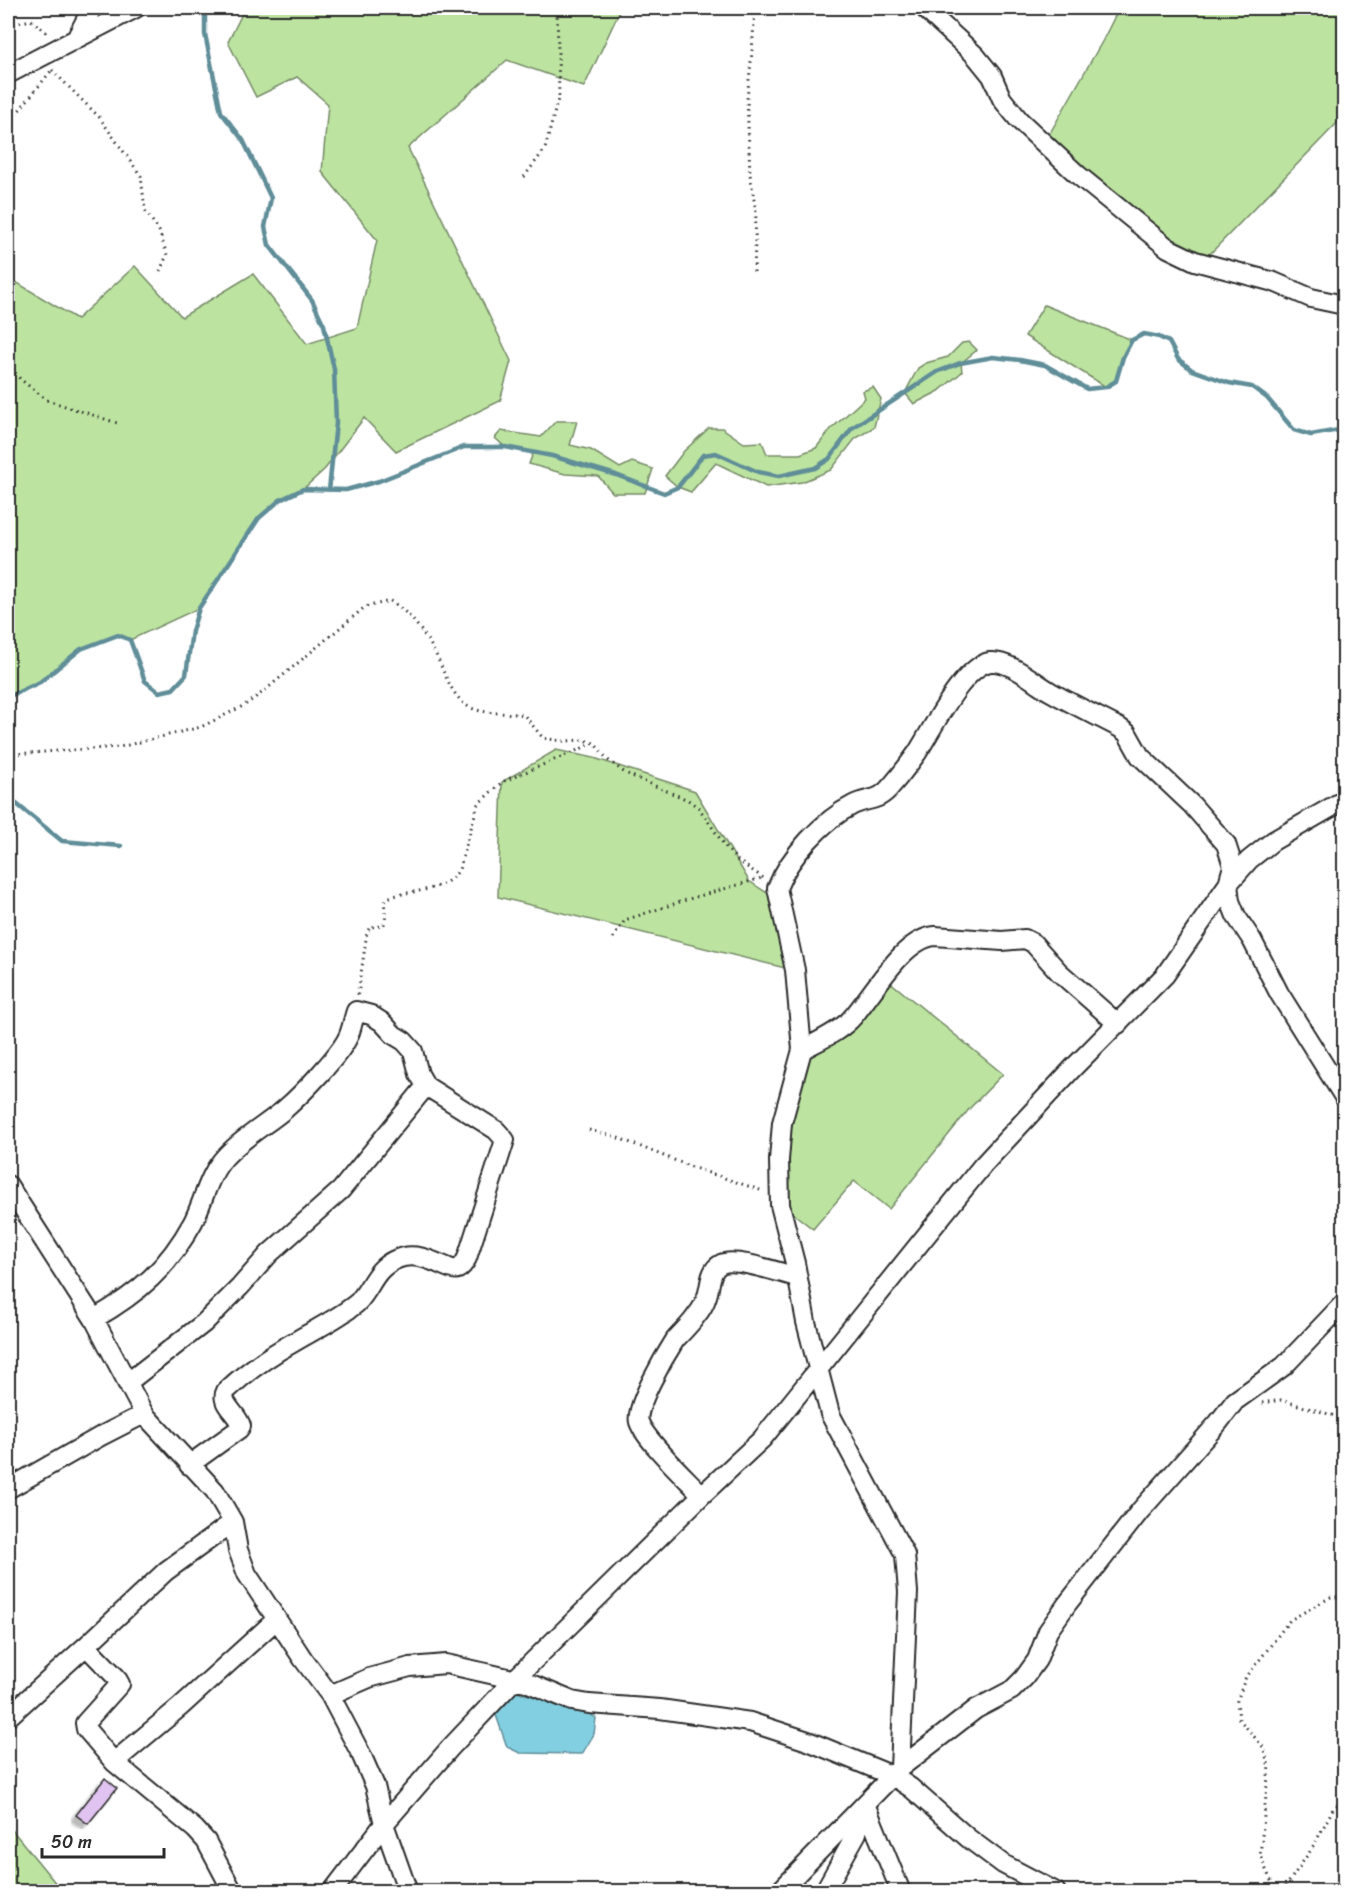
<svg xmlns="http://www.w3.org/2000/svg" width="1352" height="1899" viewBox="0 0 1352 1899" font-family="Sriracha,sans-serif">
  <defs>
    <filter id="shadow"><feDropShadow dx="-5.5" dy="5.5" stdDeviation="1.5" flood-color="#0004"/></filter>
  </defs>
  <rect width="100%" height="100%" fill="#fff"/>
  <filter id="ink" filterUnits="userSpaceOnUse"><feTurbulence type="fractalNoise" baseFrequency=".0167" numOctaves="2"/><feDisplacementMap in="SourceGraphic" scale="12" xChannelSelector="R" yChannelSelector="G"/><feConvolveMatrix kernelMatrix="1 2 1 2 8 2 1 2 1" color-interpolation-filters="sRGB"/></filter>
  <g filter="url(#ink)">
    <!-- green -->
    <path fill="#bce4a0" stroke="#748866" stroke-width="1.5" d="M245,8h376l-37,79 -77,-27 -99,88 103,213 -11,40 -104,50 -32,-33 -39,51 -22,20 -23,11 -21,18 -60,90 -69,32 -12,-5 -37,14 -41,33 -32,15v-411l8,-4 61,37 58,-53 47,51 71,-43 54,70 50,-16 20,-88 -55,-68 6,-68 -31,-27 -41,20 -28,-55z
      M1119,8h225v108l-138,142 -25,-4 -135,-114 57,-100z
      M1044,305l88,35 -9,17 -7,24 -10,6 -81,-51z
      M969,342l8,8 -16,13 1,9 -23,19 -25,13 -9,-11 13,-25 8,-5 22,-6 14,-14z
      M873,387l8,12 -7,28 -19,12 -24,31 -29,12 -36,5 -50,-24 -25,29 -13,-5 -13,-11 19,-25 25,-23h13l22,15 18,-1 5,12h33l16,-6 15,-19 34,-31 -2,-7z
      M556,421h21l-7,24 21,5 29,18 12,-6 21,7 -8,24h-32l-15,-17 -33,-2 -36,-10 4,-11 -28,-6 -10,-9 6,-7 40,6z
      M556,750l38,8 101,33 54,90 24,16 20,73 -295,-73 4,-115z
      M884,977l119,97 -33,34 -81,101 -35,-28 -41,48 -32,-25 2,-78 16,-67z
      M8,1825l54,66h-54z"/>
    <!-- water -->
    <path fill="#82cfe1" stroke="#5f8d98" stroke-width="1.5" d="M516,1692c25,6 58,11 80,26l-2,16 -12,20 -62,-1 -13,-6 -12,-35 8,-12z"/>
    <g fill="none" stroke-linecap="round" stroke-linejoin="round">
      <!-- stream -->
      <path stroke="#5f8d98" stroke-width="4.5" d="M205,8v26l16,78 22,28 28,58 -6,29 4,18 43,55 12,25 10,44 2,54 -7,67
        M8,697l32,-15 41,-33 37,-14 12,5 15,41 14,11 14,-3 13,-14 6,-44 7,-23 60,-90 21,-18 23,-11 43,1 33,-9 85,-34h41l47,9 64,19 48,18 14,-6 25,-32 13,-2 42,19 21,4 36,-8 14,-9 23,-31 85,-56 23,-9 33,-6 27,3 25,5 42,24 19,-2 10,-6 7,-24 9,-17 12,-6 15,3 10,5 9,17 14,11 37,13 23,4 15,11 27,32 17,5 28,-5 5,3
        M8,797l54,44 59,5"/>
    </g>
    <!-- building -->
    <path fill="#e0c3f0" stroke="#2b2b2b" stroke-width="1.5" filter="url(#shadow)" d="M105,1778l12,10 -29,36 -12,-9z"/>
    <g fill="none" stroke-linecap="round" stroke-linejoin="round">
      <defs>
        <path id="minor" d="M924,8l51,47 17,21 10,23 17,21 59,55 90,73 27,13 79,21 37,16 33,7
          M77,37l15,-29
          M8,74l128,-66
          M802,1050c16,-9 35,-17 48,-30 22,-23 51,-81 85,-84l67,5 23,-2 8,4 26,29 59,52
          M8,1185l86,134 50,95 71,77 18,31 5,28 9,24 56,85 27,36 31,59 14,32 9,38 24,68
          M94,1319c45,-26 74,-51 99,-97 11,-21 15,-47 32,-65 17,-19 41,-32 60,-48 16,-14 55,-54 63,-72 4,-8 5,-18 8,-26l15,4 11,7 12,13 10,6 9,10 6,23 7,12 70,44 9,10 -38,118c-2,4 -5,9 -9,11 -10,4 -35,-21 -61,-10 -24,10 -25,29 -40,44 -18,15 -43,27 -63,39 -22,12 -49,31 -68,49 -7,13 12,22 15,35l-2,3 -50,36
          M127,1383l77,-60 36,-36 29,-33 72,-64 85,-104
          M8,1489l93,-53 43,-22
          M702,1495c-15,-16 -57,-55 -63,-73 -5,-14 27,-68 36,-82 7,-8 15,-15 21,-24 5,-6 9,-13 11,-20 4,-11 2,-26 14,-32 15,-7 59,9 76,13
          M330,1695l39,-17 41,-11 36,-3 80,18 46,19 17,3 71,5 90,13 58,19 85,35 18,12 57,50 35,26 53,28
          M8,1717l78,-71
          M114,1762l66,-55 97,-88
          M900,1768l8,-176 -3,-37 -75,-141 -24,-92 -11,-59 -15,-58 -1,-45 3,-37 20,-73 -7,-80 -18,-82c12,-31 46,-68 76,-83 16,-8 25,-2 39,-20 9,-10 17,-21 25,-32 15,-23 46,-87 73,-91 20,-2 45,21 61,30 23,13 46,24 69,36l7,5 13,23 52,49 34,39 7,22 -5,18 2,17 6,15 16,24 27,53 65,104
          M865,1804l36,88
          M233,1892l-27,-51 -11,-12 -81,-67 -28,-33 -1,-6 35,-39 -4,-7 -30,-31 80,-75 67,-49
          M332,1892l52,-68 66,-76 65,-69 187,-184 60,-56 221,-274 91,-98 91,-92 63,-91 21,-24 24,-19 71,-41
          M779,1892l121,-124 76,-59 36,-19 12,-12 13,-18 11,-29 19,-27 73,-93 78,-88 17,-22 49,-35 60,-63
          M824,1892l33,-59 2,-10 -4,-7"/>
      </defs>
      <!-- minor casing -->
      <use href="#minor" stroke="#2b2b2b" stroke-width="22"/>
      <!-- path -->
      <path stroke="#2b2b2b" stroke-width="3" stroke-dasharray="1.5 4.5" stroke-linecap="butt" d="M8,25l23,-5 19,15
        M52,70l47,47 42,59 4,34 14,21 8,24 -7,16
        M8,124l43,-53
        M524,177l21,-28 14,-54 -2,-87
        M754,272l2,-60 -6,-38 -3,-75 5,-47 3,-44
        M8,363l12,16 27,21 70,23
        M8,756l5,-2 107,-7 81,-20 44,-22 18,-13 102,-85 25,-6c17,9 33,30 43,48 10,18 17,47 36,58 16,8 38,5 55,8l19,23 19,3 22,-1 10,3 14,17 17,13 63,27 11,8 28,41 11,12 27,18
        M613,938l12,-18 64,-21 73,-21
        M358,995l9,-63 3,-5 13,-1c6,-9 -2,-19 4,-28 25,-9 55,-4 72,-28l19,-66 24,-22 90,-38
        M589,1130l27,7 78,31 69,23
        M1262,1403l19,-3 51,15 12,1
        M1276,1892l-16,-36 9,-90 -6,-19 -24,-28 -2,-18 8,-22 45,-59 41,-23h13
        M1282,1892l31,-45 20,-38 11,-10"/>
      <!-- minor -->
      <use href="#minor" stroke="#fff" stroke-width="18"/>
    </g>
  </g>
  <!-- margin -->
  <rect width="1352" height="1899" fill="none" stroke="#fff" stroke-width="30"/>
  <rect x="15" y="15" width="1322" height="1869" fill="none" stroke="#2b2b2b" stroke-width="2" filter="url(#ink)"/>
  <!-- scale -->
  <path d="M42 1848v9h122v-9" fill="none" stroke="#2b2b2b" stroke-width="3"/>
  <text x="51" y="1848" font-size="18" fill="#2b2b2b" stroke="#ffffff" stroke-width="4.5" paint-order="stroke">50 m</text>
</svg>
